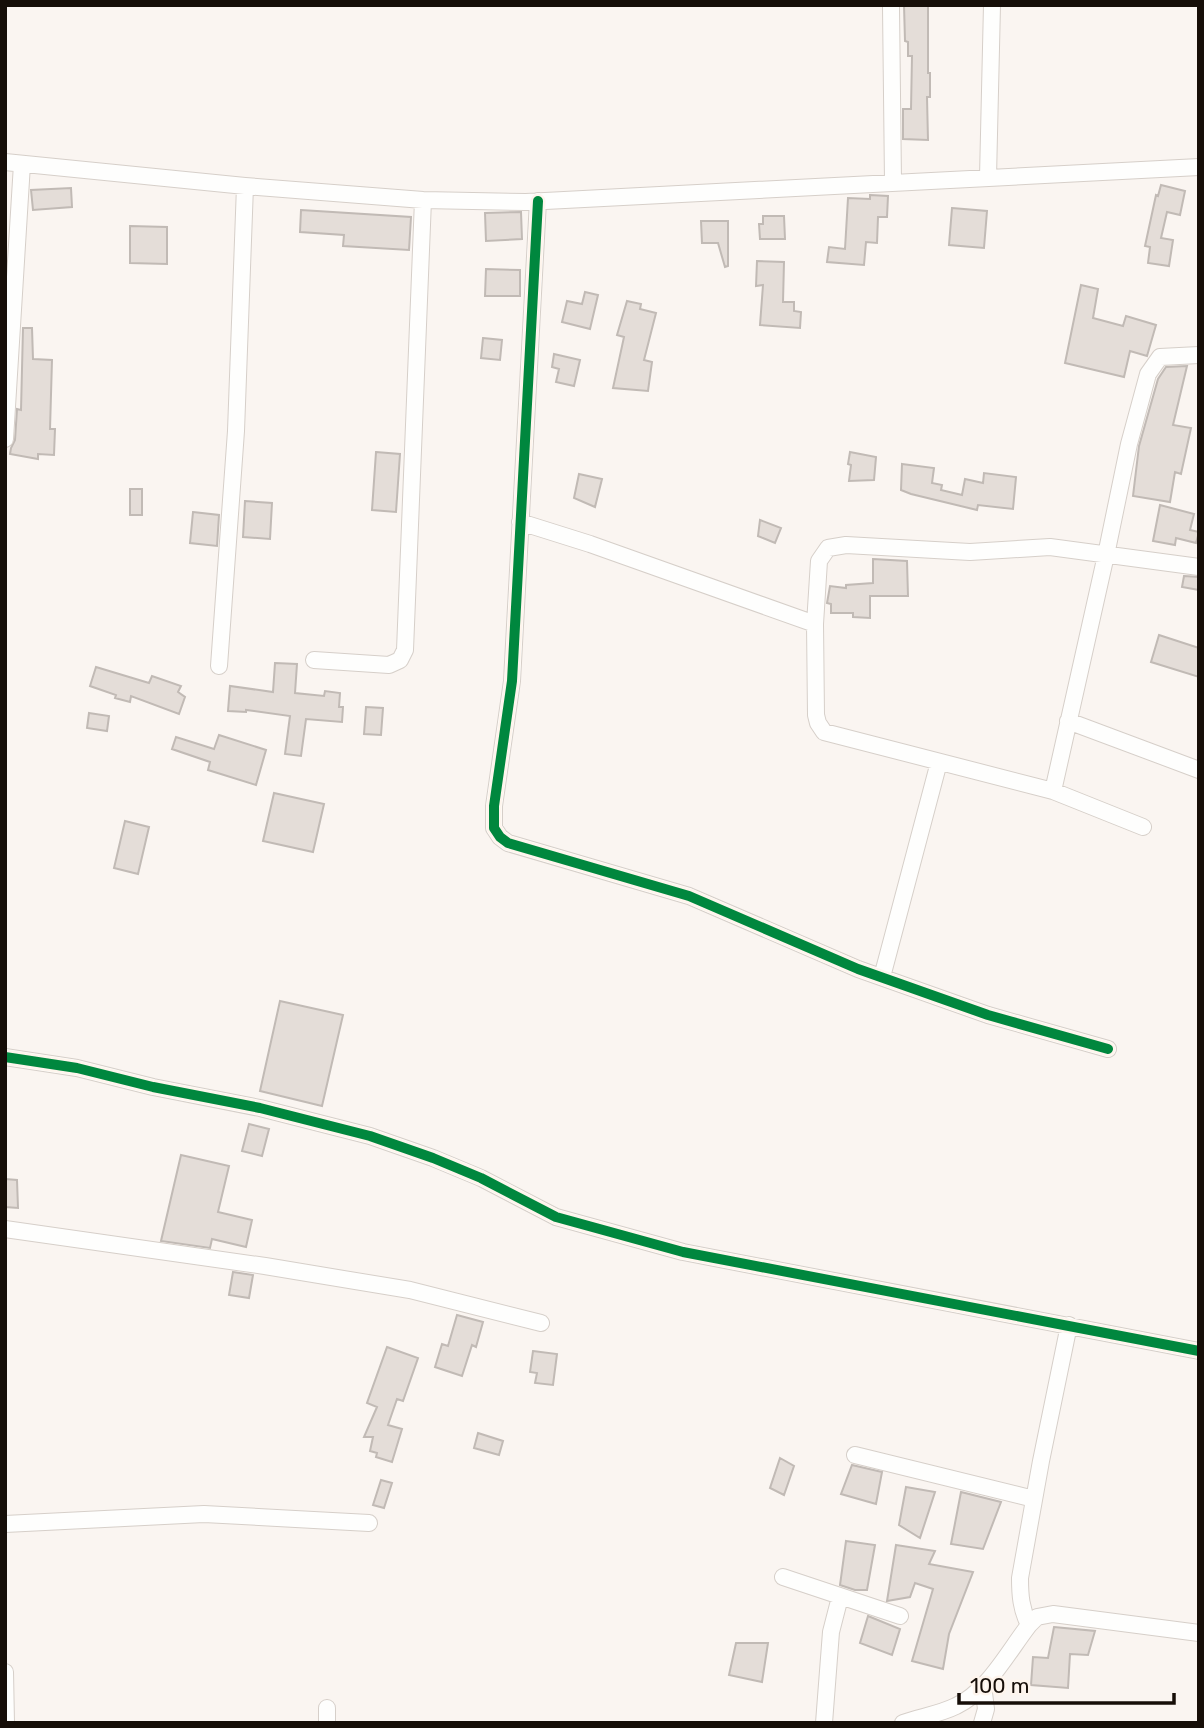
<svg xmlns="http://www.w3.org/2000/svg" width="1204" height="1728" viewBox="0 0 1204 1728" font-family="Rubik,sans-serif">
  <rect width="100%" height="100%" fill="#faf5f1"/>
  <!-- building -->
  <path fill="#e4ddd8" stroke="#c1bab5" stroke-width="2" d="M904,5h24v68h2v24h-3l1,43 -25,-1v-30h8l1,-53h-4v-14l-3,-1z
    M1161,185l24,6 -5,24 -13,-3 -6,26 12,2 -4,26 -21,-3 2,-16 -5,-1 11,-51 2,1z
    M71,188l1,19 -39,3 -2,-20z
    M870,195l18,1 -1,21h-9l-1,26 -11,-1 -2,23 -37,-3 2,-15 16,2 3,-51 22,1z
    M952,208l35,3 -3,37 -35,-3z
    M301,210l110,7 -2,33 -66,-4 1,-11 -44,-3z
    M521,212l1,27 -36,2 -1,-28z
    M763,216h21l1,23h-25l-1,-15h4z
    M701,221h27v45l-3,1 -7,-24h-16z
    M130,226l37,1v37l-37,-1z
    M757,261l27,1 -1,40h11v9l7,1 -1,16 -40,-3 3,-40 -7,1z
    M486,269l34,1v26h-35z
    M1081,285l17,4 -5,29 30,8 3,-10 30,9 -9,31 -17,-5 -6,26 -59,-14z
    M585,292l13,3 -8,34 -28,-7 5,-21 15,3z
    M627,301l14,3 -1,5 16,4 -12,47 8,2 -4,29 -35,-3 11,-51 -7,-2z
    M23,328h9l1,31 19,1 -2,69h5l-1,26 -16,-1v5l-28,-5 1,-6 4,-8 2,-31 4,1z
    M483,338l19,2 -2,20 -19,-2z
    M554,354l26,6 -6,26 -18,-4 3,-13 -7,-2z
    M1187,366l-14,59 18,3 -10,46 -6,-2 -5,30 -37,-6 6,-50 19,-67 8,-12z
    M376,452l24,2 -4,58 -24,-2z
    M850,452l26,5 -2,23 -25,1 2,-16 -3,-1z
    M902,464l32,4 -2,15 10,2 -1,5 21,5 3,-16 18,4 1,-10 32,4 -3,32 -35,-4 -1,5 -66,-16 -10,-4z
    M579,474l23,5 -7,28 -21,-9z
    M130,489h12v26h-12z
    M245,501l27,2 -2,36 -27,-2z
    M1160,505l34,9 -4,16 9,2 -3,11 -20,-5 -1,7 -22,-4z
    M193,512l26,3 -2,31 -27,-3z
    M760,520l21,8 -6,15 -17,-7z
    M873,559l34,2 1,35h-38v22l-17,-1v-4h-22v-9l-4,-1 3,-17 16,2v-3l27,-2z
    M1184,576l15,1v13l-17,-3z
    M1159,635l40,13v29l-48,-15z
    M275,663l22,1 -2,29 29,3 1,-5 15,2 -1,14h4l-1,15 -36,-3 -5,37 -16,-2 5,-38 -44,-6v2l-18,-1 2,-25 43,6z
    M96,667l53,16 3,-7 29,10 -3,6 7,5 -6,17 -48,-18 -1,6 -15,-4 1,-3 -26,-9z
    M366,707l17,1 -2,27 -17,-1z
    M89,713l20,3 -2,15 -20,-3z
    M219,735l47,15 -10,35 -48,-15 2,-8 -38,-13 4,-12 38,12z
    M274,793l50,11 -11,48 -50,-11z
    M125,821l24,6 -11,47 -24,-6z
    M280,1001l63,14 -21,91 -62,-15z
    M249,1124l20,5 -7,27 -20,-5z
    M181,1155l48,11 -11,46 34,8 -6,27 -34,-8 -2,9 -49,-7z
    M5,1179l12,1 1,28 -13,-1z
    M233,1272l20,3 -4,23 -20,-3z
    M457,1315l26,7 -7,25 -4,-2 -10,31 -27,-9 7,-23 6,2z
    M387,1347l31,11 -15,43 -6,-2 -9,26 14,4 -10,33 -16,-5 1,-4 -7,-2 3,-14h-9l13,-30 -10,-4z
    M533,1351l24,3 -4,31 -18,-2 2,-10 -7,-1z
    M478,1433l25,8 -4,14 -25,-7z
    M780,1458l14,8 -10,29 -14,-7z
    M852,1465l30,7 -6,32 -35,-10z
    M381,1480l11,3 -8,25 -11,-3z
    M906,1487l29,5 -15,46 -21,-13z
    M961,1492l40,10 -18,47 -32,-5z
    M846,1541l29,4 -8,45h-12l-15,-5z
    M896,1545l39,6 -6,13 44,8 -24,62 -6,35 -31,-8 21,-72 -18,-6 -5,14 -23,4z
    M868,1616l32,13 -8,26 -32,-12z
    M1054,1627l41,4 -7,24 -18,-1 -2,34 -37,-3 2,-28 15,1z
    M736,1643h32l-6,39 -33,-7z"/>
  <g fill="none" stroke-linecap="round" stroke-linejoin="round">
    <defs>
      <path id="minor" d="M891,7l2,175
        M5,162l240,24 178,14 103,2 673,-35
        M988,177l4,-172
        M538,201l-26,480 -18,125v22l6,9 8,6 181,53 169,73 130,46 120,34
        M5,439l17,-275
        M520,522l70,22 225,80
        M314,660l75,5 11,-5 5,-10 18,-450
        M219,666l17,-235 9,-245
        M1068,721l131,49
        M1053,791l53,-236 23,-111 19,-70 12,-17 39,-2
        M1143,827l-90,-36 -229,-59 -6,-9 -2,-8 -1,-91 4,-63 9,-13 18,-3 124,7 80,-5 149,20
        M882,977l57,-215
        M5,1057l72,11 76,19 107,21 110,28 63,22 48,20 75,39 127,35 516,99
        M5,1229l260,37 145,24 131,33
        M855,1455l179,44
        M5,1524l199,-10 165,9
        M783,1577l117,39
        M1029,1625c-8,-16 -9,-30 -9,-47l21,-117 28,-136
        M5,1672l1,51
        M327,1708v15
        M824,1723l7,-91 9,-35
        M903,1723c17,-6 37,-9 53,-17 32,-15 52,-54 73,-81l8,-8 16,-3 146,19
        M982,1723l4,-14 -3,-24"/>
    </defs>
    <!-- minor casing -->
    <use href="#minor" stroke="#d6cfc9" stroke-width="18"/>
    <!-- minor -->
    <use href="#minor" stroke="#fefefd" stroke-width="16"/>
    <defs>
      <path id="cycleway" d="M538,201l-26,480 -18,125v22l6,9 8,6 181,53 169,73 130,46 120,34
        M5,1057l72,11 76,19 107,21 110,28 63,22 48,20 75,39 127,35 516,99"/>
    </defs>
    <!-- cycleway casing -->
    <use href="#cycleway" stroke="#fef5ed" stroke-width="15"/>
    <!-- cycleway -->
    <use href="#cycleway" stroke="#00873e" stroke-width="10"/>
  </g>
  <!-- border -->
  <rect width="1204" height="1728" fill="none" stroke="#160e08" stroke-width="14"/>
  <!-- scale -->
  <path d="M959 1693v10h215v-10" fill="none" stroke="#160e08" stroke-width="3.5"/>
  <text x="970" y="1693" font-size="21" fill="#160e08" stroke="#fef5ed" stroke-width="5" paint-order="stroke">100 m</text>
</svg>
